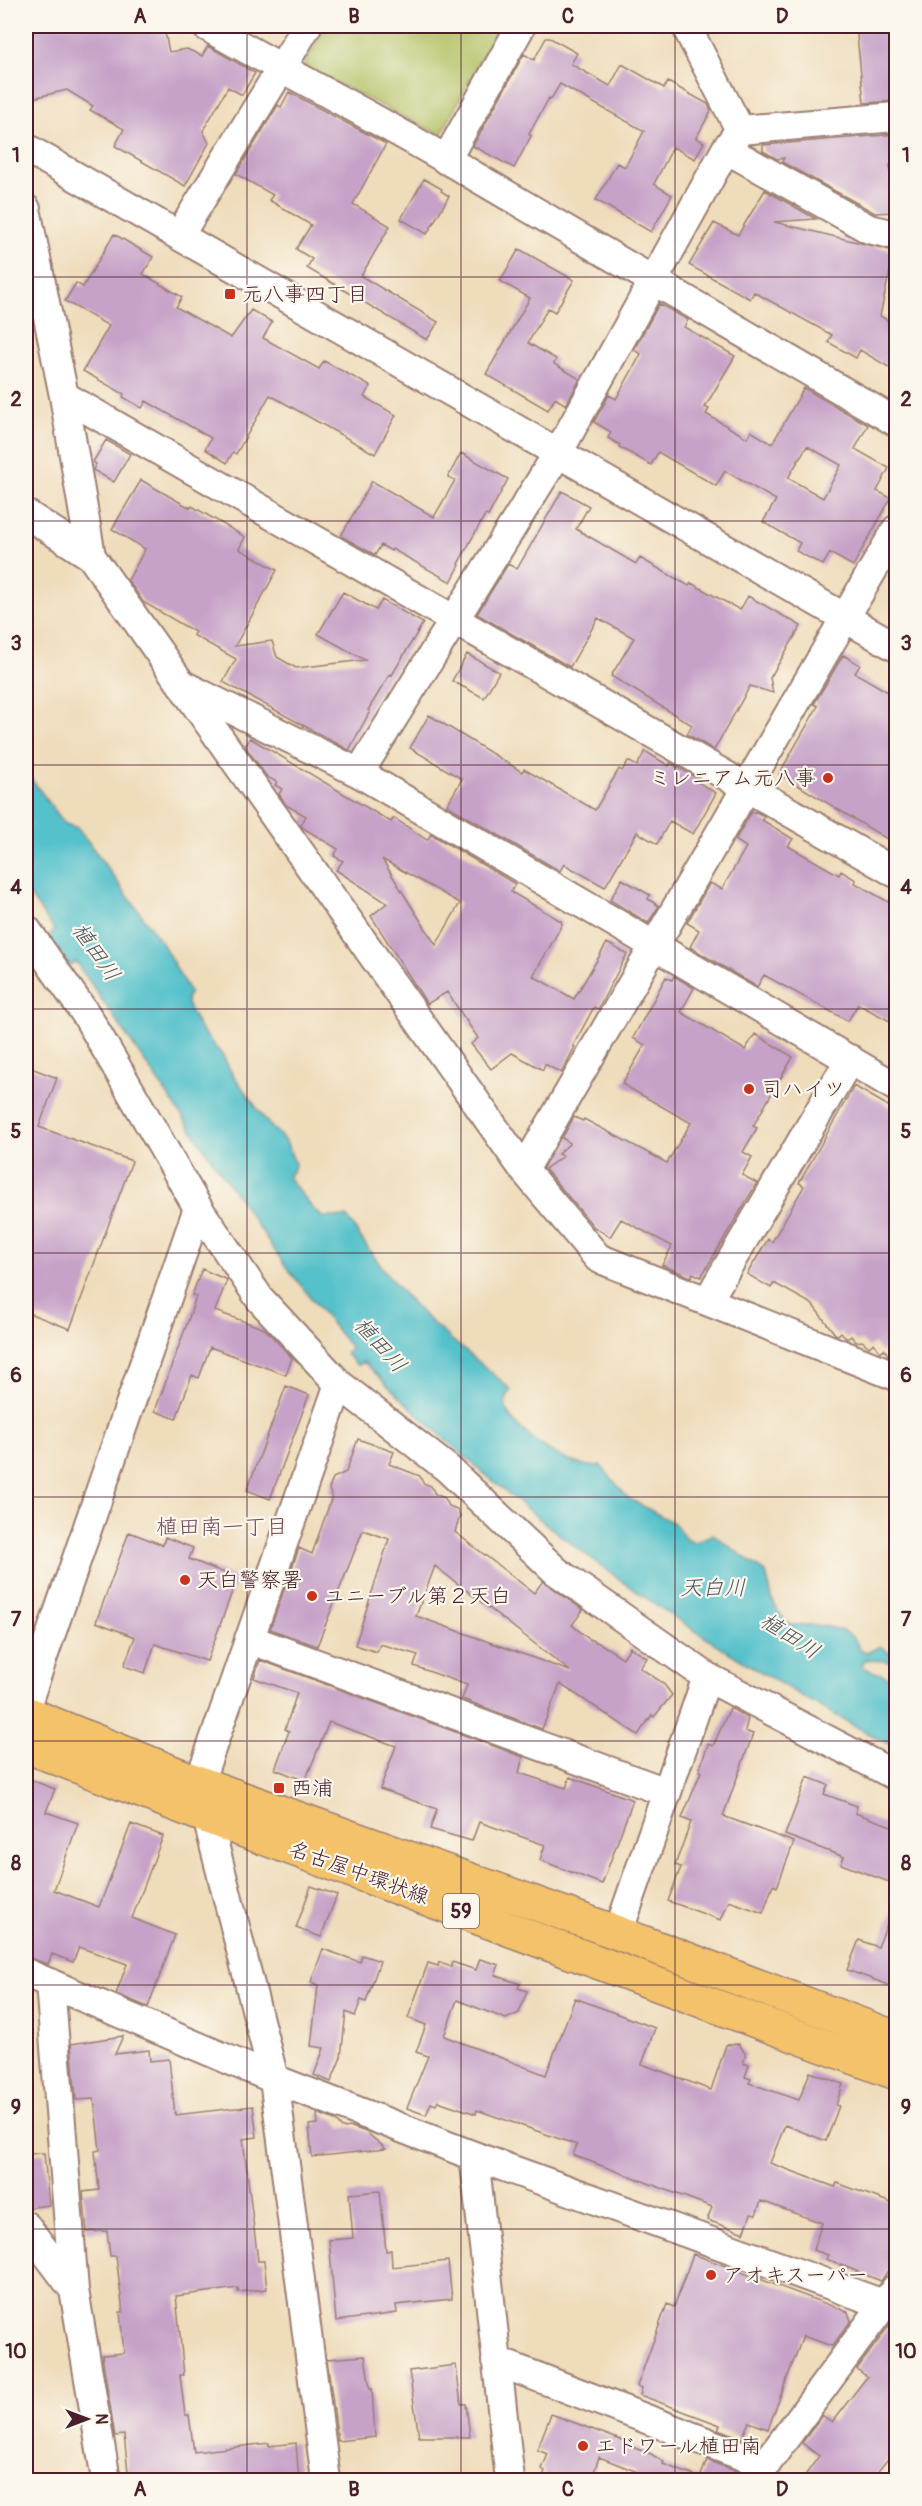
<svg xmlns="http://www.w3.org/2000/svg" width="922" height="2506" viewBox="0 0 922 2506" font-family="Pangolin,'Klee One',sans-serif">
  <rect width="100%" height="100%" fill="#fbf7ec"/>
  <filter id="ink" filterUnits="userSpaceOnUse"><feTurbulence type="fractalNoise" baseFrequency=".0167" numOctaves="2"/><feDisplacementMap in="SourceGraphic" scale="12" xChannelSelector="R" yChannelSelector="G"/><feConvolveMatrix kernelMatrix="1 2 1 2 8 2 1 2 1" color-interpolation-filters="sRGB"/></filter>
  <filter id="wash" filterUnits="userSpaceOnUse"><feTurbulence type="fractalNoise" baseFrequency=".008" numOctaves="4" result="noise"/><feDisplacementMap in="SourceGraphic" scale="24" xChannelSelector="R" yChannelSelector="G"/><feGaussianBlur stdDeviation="1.35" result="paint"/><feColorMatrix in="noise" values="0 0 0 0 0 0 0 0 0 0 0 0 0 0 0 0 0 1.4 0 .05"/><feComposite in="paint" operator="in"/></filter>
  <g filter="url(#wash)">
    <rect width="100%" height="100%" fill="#efdcbb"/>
    <!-- green -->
    <path fill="#b2c163" stroke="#7e7047" stroke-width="1.5" d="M326,26h172l-57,109 -138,-68z"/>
    <!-- water -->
    <path fill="#54c1cb" stroke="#4f707b" stroke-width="1.5" d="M26,772l39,52 13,4 84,115 28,50 -3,3v8l13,25 23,27 8,16 35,49 20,21 9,21 -1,6 -6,8 25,32 10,8h24c23,36 49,72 80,101 27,26 57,46 84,72 -4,6 -7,12 -5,18 7,24 71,66 94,57l28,33 46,25 14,18 8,1 17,-8 53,39c6,24 5,34 24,52 16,-1 47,0 60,10 6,4 8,11 11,16l8,1 11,-6 16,12v7l-8,-4 -24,-1 -2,7 34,13v68c-194,-101 -378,-230 -532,-386l-7,3 -11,-11 5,-6 -67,-84 -208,-302 -15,9 -21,-30 15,-10 -29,-41z"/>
    <g id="blocks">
      <!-- building -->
      <path fill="#c6a1c8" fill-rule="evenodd" d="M26,26h126l1,6h12l4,20 18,-3 15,7 6,-10 47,27 -13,22 -14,-8 -25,44 6,12 -24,43 -70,-40 9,-17 -34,-19 3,-4 -26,-16 -39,9 -2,-14z
        M856,26h41v75l-33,2z
        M546,38h4l27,15 -6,11 39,22 12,-22 42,24 4,-6 40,22 3,7 -15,27 8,4 -9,17 -22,-12 -19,37 18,11 -21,37 -55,-32 21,-37 8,4 19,-36 -84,-47 -9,15 -2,-1 -20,36 2,2 -17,32 -41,-22 51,-92 10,6z
        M289,92l97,52 -33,60 37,22 -29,50 77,46 -11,18 -120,-72 5,-9 -16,-10 15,-24 -42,-25 4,-5 -37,-21 42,-69 3,2z
        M897,134v30l-7,1 4,47 -19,1 -93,-51 2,-4 -7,1 -14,-8v-6z
        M424,179l18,10 -1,2 8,5 -22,38 -26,-15z
        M765,190l51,29 -42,3 120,29 -14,65 17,10v46l-37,-22 -4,8 -28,-16 4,-7 -78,-43 -4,7 -61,-34 25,-42 24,12z
        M114,234l39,23 -10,17 39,23 -6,10 55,31 20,-28 21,12 -9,16 56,31 5,-8 46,25 -6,11 32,18 -21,39 -105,-59 -34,59 -3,-2 -6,11 -22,-14 6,-11 -65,-37 -4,7 -19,-11 1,-3 -41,-23 26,-45 -44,-25 11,-18 7,4z
        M519,249l55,31 -19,32 -7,-4 -20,35 28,16 -2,5 26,15 -14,26 -11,-7 -7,12 -62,-36 44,-76 -30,-17z
        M659,304l29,16 -4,7 51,29 -30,51 4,2 -3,5 41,24 4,-7 21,13 32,-56 64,37 -13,24 34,19 -12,23 14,7 -38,68 -23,-13 -7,12 -27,-14 4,-8 -37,-21 13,-22 -51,-29 -9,15 -58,-34 -7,13 -32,-18 1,-2 -12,-7 3,-6 -17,-10 15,-27 7,4 25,-45 -7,-4zM807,446l34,19 -18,33 -35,-20z
        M106,440l24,14 -16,28 -21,-12 3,-6 -3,-2z
        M461,453l47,26 -20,37 -3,-1 -27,49 2,1 -9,17 -59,-33 -1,2 -10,-6 -6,10 -34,-19 31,-55 62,36 21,-37 -7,-3z
        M141,480l40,23 10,5 1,-2 53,31 -6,12 38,21 -42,76 37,-5 5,16 19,11 69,-8 -47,-26 25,-42 33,18 6,-10 41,23 -31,52 -2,-1 -22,36 2,1 -21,39 -126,-68 13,-23 -43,-24 2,-3 -52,-30 -15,-22 17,-31 -33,-20z
        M562,491l27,15 -13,23 60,35 4,-6 49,28 2,-3 49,27 8,-14 53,30 -31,52 3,15 -23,-7 -36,64 -27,-16 5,-9 -81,-49 23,-38 -36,-20 -28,49 -93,-53 31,-50 9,5z
        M467,654l32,18 -15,26 -32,-17z
        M843,655l17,10 -5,8 42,24v148l-118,-71 39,-68 -4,-2z
        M429,715l93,57 2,-3 71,41 24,-41 3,2 6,-10 9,5 8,-15 24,15 1,-3 27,15 -1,3 20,12 -23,41 -23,-13 -13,23 -20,-12 -32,55 -41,-23 -4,7 -113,-66 15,-26 -52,-31z
        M250,738l141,84 3,-4 33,22 4,-6 84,50 -4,8 50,29 1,3 -10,19 -19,33 41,23 33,-56 20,11 -29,55 -4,-2 -21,39 2,1 -14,26 -16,-9 -2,6 -31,-17 -21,16 -20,-25 7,-6 -31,-46 -20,12 -56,-88 16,-13 -51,-33 7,-9 -9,-5 4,-7 -35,-21 -2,-3 5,-9 -20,-11 -7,-11 3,-5 -7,-4 2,-3 -10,-5 -22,-31zM382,859l78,44 -24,42 -33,-52z
        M756,812l8,4 -2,4 31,19 -5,7 51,29 2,-4 15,9 -1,3 42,24v118l-39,-21 -10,17 -84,-46 -7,12 -67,-40 9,-17 -12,-7 23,-40 12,6 24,-42 -11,-7 16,-27z
        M622,879l28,16 -2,4 11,7 -11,17 -38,-23z
        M674,976l20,12 -13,24 64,38 10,-16 38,23 -40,69 4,2 -14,24 9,5 -10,18 15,8 -56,94 -8,-4 -2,4 -29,-12 10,-19 -51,-27 -11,18 -16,-10 -49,-58 18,-13 -5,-2 12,-11 -8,-5 12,-21 9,4 1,-2 83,44 24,-40 -69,-39 23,-39 -12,-7 33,-61 6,3z
        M26,1066l31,12 -18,49 93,34 -62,168 -44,-17z
        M854,1086l43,25v247l-8,-2 -5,-7 -4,3 -6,-9 -5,4 -7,-6 -6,1 -5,-6 -4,3 -6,-7 -3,3 -3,-1 -23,-30 -38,-21 -3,5 -24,-14 21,-35 4,3 32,-56 -5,-3z
        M202,1269l25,11 -12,31 50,18 27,29 -6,17 -76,-28 -11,31 -7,-3 -16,44 -21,-8 33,-90 8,-25 -4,-1z
        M286,1386l23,9 -39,104 -23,-9z
        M358,1439l36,13 -5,12 31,12 3,7 8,3 4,8 10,4 4,8 8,3 3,7 -5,16 79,61 9,-12 40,29 -11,15 17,14 12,5 22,14 7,-11 17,11 -7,10 23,15 9,12 -18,22 -2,-2 -14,20 -78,-51 -18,45 -80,-30 5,-14 -53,-19 4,-11 -38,-11 -3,8 -22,-7 34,-106 -26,-9 -46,116 -47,-17 29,-81 13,6 20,-57 -3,-8 4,-11 13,-6zM435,1566l135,105 -154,-55z
        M129,1532l34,13 2,-8 28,11 -4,11 48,19 -30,83 -52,-17 -10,29 -21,-7 11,-29 -39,-15z
        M260,1660l263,97 -4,16 47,15 4,-11 63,23 -31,84 -62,-24 5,-15 -66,-23 -7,19 -42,-12 7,-20 -57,-20 16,-43 -67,-24 -24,59 -30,-12 14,-38 -4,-2 12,-36 -43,-15z
        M730,1708l18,10 -3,13 8,3 -30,82 71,26 -17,45 -4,-2 -10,28 -34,-12 -8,19 -53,-19 13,-34 -6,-2 16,-43 -9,-4 19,-46 -2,-1 9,-27 5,2z
        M807,1777l21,8 -4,9 33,12 -2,7 42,15v57l-56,-21 3,-7 -59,-22z
        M26,1778l29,11 -9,23 32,11 -24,67 45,17 32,-83 32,12 -31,82 43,17 -27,72 -32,-13 11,-30 -48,-17 -6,15 -21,-8 -4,10 -22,-7z
        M311,1886l26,9 -16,42 -25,-9z
        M895,1904h2v84l-50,-18 12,-30 19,7z
        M323,1949l37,13 2,-7 18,6 -14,41 -5,-2 -6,16 -9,-4 -5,45 -10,25 -17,-7 10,-27 -13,-2 7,-61 -7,-3z
        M480,1959l19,6 -4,10 25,9 -2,4 9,3 -8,22 -13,6 -49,-19 -13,36 102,39 29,-77 80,30 -13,36 69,26 15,-45 13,-1 7,11 -3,8 6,2 -4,12 6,2 -2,4 50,17 11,-28 33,12 -7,21 3,1 -13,35 -41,-16 -15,38 65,24 2,-4 60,22v48l-7,20 -3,-1 -6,9 -55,-22 2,-4 -15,-5 9,-27 -61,-22 -5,14 -5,-1 -7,19 -37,-13 5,-13 -139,-52 4,-10 -100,-35 -1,4 -38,-13 -2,4 -5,-2 -5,12 -19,-7 21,-52 -12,-4 10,-27 -18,-7 20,-55 10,3 1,-4 12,5 1,-5 24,8z
        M123,2036l-8,18 34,-4 1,11 19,-2 6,56 78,-9 4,31 -14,2 15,122h6l3,28 -29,3v-4l-62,8 8,79h-4l5,40h4l5,37 75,-9v3l27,-3 3,38h-77l-1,-7 -55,7h-37l-5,-46 -9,1 -13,-81 22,-2 -4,-41h3l-7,-56h-6l-3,-25 -20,1 -4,-40 16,-2 -4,-39 5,-1 -6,-51 -18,1 -5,-56z
        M317,2113l18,7 7,8 10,-1 14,5 20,17 -74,8 -3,-32 9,-1z
        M44,2153l5,52 -23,3v-54z
        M380,2191l6,60 5,-1 1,17 56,-6 4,38 -56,6 1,8 -61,8 -7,-81 24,-2 -4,-44z
        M693,2254l155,58 3,9 -19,25 -29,-10 -35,93 -19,-7 -7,16 -24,-9 2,-4 -80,-30 2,-7 -5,-2 30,-82 7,3z
        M897,2315v133l-27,33h-69l18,-25 -17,-13 20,-28 10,7 35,-45 -10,-8z
        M365,2356l5,33h2l3,48 -37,4 -11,-82z
        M456,2365l5,39h5l4,33h-51l-10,-66z
        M551,2414l78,29 -1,2 23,9 13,8 -1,2 37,14 7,-18 33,13 -1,8h-107l3,-10 -36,-14 -8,24h-35l-13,-5 2,-5 -3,-2 6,-15 -11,-4z"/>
    </g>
  </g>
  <g filter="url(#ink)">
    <use href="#blocks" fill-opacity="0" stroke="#9c7e73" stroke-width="1.5"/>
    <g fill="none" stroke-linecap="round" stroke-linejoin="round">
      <defs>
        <path id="minor" d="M206,26c80,46 163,88 243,135 149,87 297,175 447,261
          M740,130l156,-13
          M26,148l870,499
          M726,149l143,80 27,6
          M446,160l75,-134
          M26,209l38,187 27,160
          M179,236l128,-210
          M64,396l832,477
          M26,514l65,42 433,614 74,88 298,118
          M185,686l174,87 537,314
          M359,773l199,-320 168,-304 14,-19 -54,-104
          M26,929l61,87 111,192 62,91 79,85 109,85 108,102 151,106 189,99
          M524,1170l372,-640
          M708,1300l142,-241
          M249,1639l417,153
          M26,1706l172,-498
          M199,1783l140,-399
          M207,1817l67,262 52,401
          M618,1933l89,-256
          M26,1973l248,106 200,77 409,148
          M50,1983l24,307 32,190
          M474,2156l36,324
          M26,2226l48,64
          M496,2361l270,104
          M755,2479l141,-191"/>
        <path id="major" d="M26,1713l173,70 419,150 278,105
          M26,1746l181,71 689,256"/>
      </defs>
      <!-- minor casing -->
      <use href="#minor" stroke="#9c7e73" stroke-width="32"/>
      <!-- major casing -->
      <use href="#major" stroke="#9c7e73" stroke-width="36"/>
      <!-- minor -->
      <use href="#minor" stroke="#fff" stroke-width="28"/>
      <!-- major -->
      <use href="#major" stroke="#f4c26a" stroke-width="33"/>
    </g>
  </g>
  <!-- grid -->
  <path fill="none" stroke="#4a1f2b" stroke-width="1.5" stroke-opacity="0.55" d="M247,26v2454M461,26v2454M675,26v2454M26,277h870M26,521h870M26,765h870M26,1009h870M26,1253h870M26,1497h870M26,1741h870M26,1985h870M26,2229h870"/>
  <!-- markers -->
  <g fill="#c8321e" stroke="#fbf7ec" stroke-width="2">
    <rect x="224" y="288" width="12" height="12" rx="3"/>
    <circle cx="828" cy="778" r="6"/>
    <circle cx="749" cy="1089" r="6"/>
    <circle cx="185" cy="1580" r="6"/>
    <circle cx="312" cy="1596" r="6"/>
    <rect x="273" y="1782" width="12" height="12" rx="3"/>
    <circle cx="711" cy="2275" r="6"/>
    <circle cx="583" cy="2446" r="6"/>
  </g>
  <g text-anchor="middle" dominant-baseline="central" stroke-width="4.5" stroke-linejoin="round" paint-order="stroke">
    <!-- shield labels -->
    <rect fill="#fbf7ec" stroke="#7f6065" stroke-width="1.5" x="443" y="1894" width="36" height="34" rx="4.5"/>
    <g font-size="20" font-weight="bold" fill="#4a1f2b">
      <text x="461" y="1911">59</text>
    </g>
    <!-- poi labels -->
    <g font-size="21" fill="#4a1f2b" stroke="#fbf7ec" text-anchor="start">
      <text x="242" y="294">元八事四丁目</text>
      <text x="816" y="778" text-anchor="end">ミレニアム元八事</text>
      <text x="761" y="1089">司ハイツ</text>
      <text x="197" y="1580">天白警察署</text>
      <text x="324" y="1596">ユニーブル第２天白</text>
      <text x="291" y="1788">西浦</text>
      <text x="723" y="2275">アオキスーパー</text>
      <text x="595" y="2446">エドワール植田南</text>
    </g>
    <!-- street labels -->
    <g font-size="21" fill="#4a1f2b" stroke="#fbf7ec">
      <text transform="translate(359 1873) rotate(20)">名古屋中環状線</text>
    </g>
    <!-- water labels -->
    <g font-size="22" font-style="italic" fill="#4e5863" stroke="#fbf7ec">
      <text transform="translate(96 952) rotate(55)">植田川</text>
      <text transform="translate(380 1345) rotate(48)">植田川</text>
      <text x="713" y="1588">天白川</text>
      <text transform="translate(790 1636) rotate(33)">植田川</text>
    </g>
    <!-- neighbourhood labels -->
    <g font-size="22" fill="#754c62" stroke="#fbf7ec">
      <text x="222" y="1527">植田南一丁目</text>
    </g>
  </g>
  <!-- margin -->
  <rect width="922" height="2506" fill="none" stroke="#fbf7ec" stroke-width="66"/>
  <!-- north arrow -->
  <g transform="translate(87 2419) rotate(90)" stroke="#fbf7ec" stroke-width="4.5" paint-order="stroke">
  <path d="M0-4.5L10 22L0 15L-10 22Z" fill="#4a1f2b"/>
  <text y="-9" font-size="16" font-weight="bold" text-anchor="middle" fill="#4a1f2b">N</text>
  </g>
  <rect x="33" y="33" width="856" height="2440" fill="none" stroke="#4a1f2b" stroke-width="2"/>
  <g font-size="20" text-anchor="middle" font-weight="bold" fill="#4a1f2b">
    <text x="140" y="23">A</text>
    <text x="354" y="23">B</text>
    <text x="568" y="23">C</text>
    <text x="782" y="23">D</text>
    <text x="16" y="162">1</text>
    <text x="906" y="162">1</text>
    <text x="16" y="406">2</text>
    <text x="906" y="406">2</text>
    <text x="16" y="650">3</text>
    <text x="906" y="650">3</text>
    <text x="16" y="894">4</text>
    <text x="906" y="894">4</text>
    <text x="16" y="1138">5</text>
    <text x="906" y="1138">5</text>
    <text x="16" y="1382">6</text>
    <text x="906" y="1382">6</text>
    <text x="16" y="1626">7</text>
    <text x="906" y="1626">7</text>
    <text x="16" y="1870">8</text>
    <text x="906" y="1870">8</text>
    <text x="16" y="2114">9</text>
    <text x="906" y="2114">9</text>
    <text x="16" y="2358">10</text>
    <text x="906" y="2358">10</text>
    <text x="140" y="2496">A</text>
    <text x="354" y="2496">B</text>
    <text x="568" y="2496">C</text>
    <text x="782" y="2496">D</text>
  </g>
</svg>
